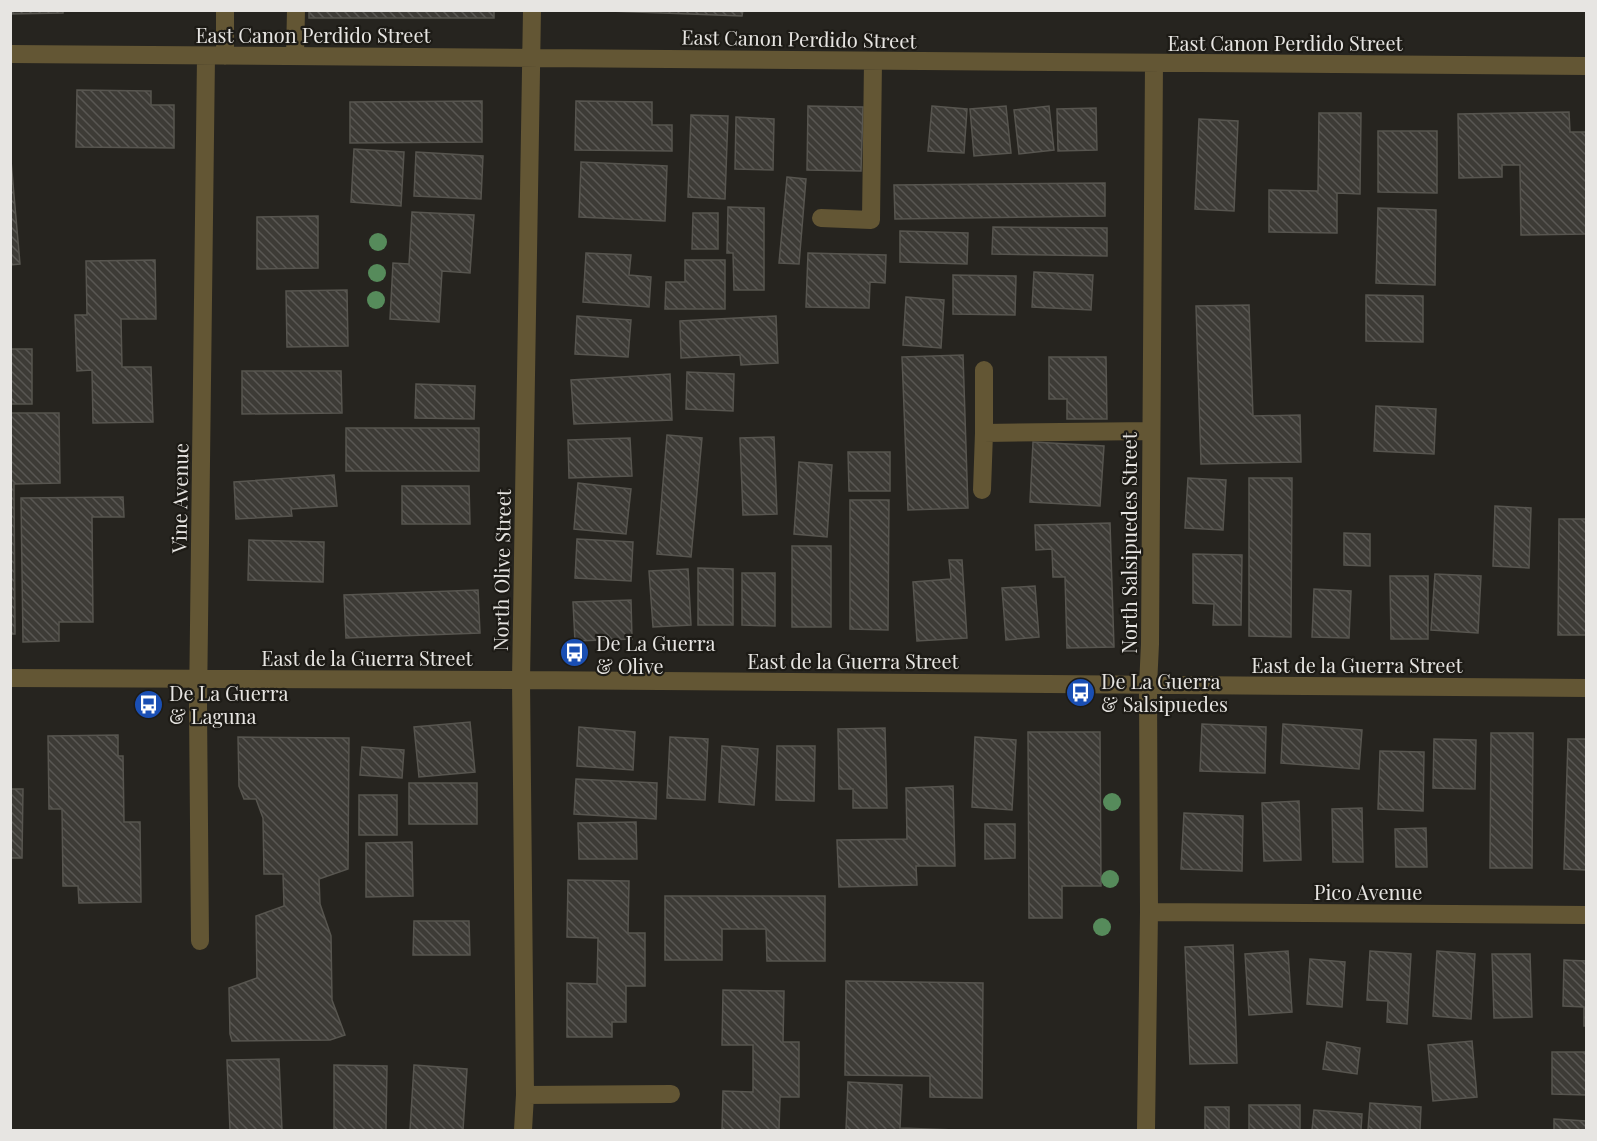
<svg xmlns="http://www.w3.org/2000/svg" width="1597" height="1141" viewBox="0 0 1597 1141" font-family="'Playfair Display',serif">
  <defs>
    <pattern id="building-back-hatch" width="6" height="6" patternUnits="userSpaceOnUse" patternTransform="scale(1.5)"><rect width="6" height="6" fill="#3d3b36"/><path d="M-1 5l2 2M0 0l6 6M5-1l2 2" fill="none" stroke="#595753"/></pattern>
  </defs>
  <rect width="100%" height="100%" fill="#26241f"/>
  <!-- building -->
  <path fill="url(#building-back-hatch)" stroke="#57554f" stroke-width="1.5" d="M10,10h53v3l-53,1z
    M309,10h185v8h-185z
    M582,10h161l-1,6z
    M77,90l74,1v14h23v43l-98,-1z
    M482,101v41l-132,1v-41z
    M576,101l76,1v23h20v26l-97,-1z
    M808,106l55,1 -2,64 -54,-1z
    M932,106l35,3 -3,44 -36,-2z
    M1006,106l5,47 -37,3 -4,-47z
    M1049,106l5,44 -35,4 -5,-44z
    M1096,108l1,42 -39,1 -1,-42z
    M1569,112l1,20h16v102l-65,1 -1,-70h-18v12l-43,1 -1,-64z
    M1319,113h42l-1,81 -23,-1v40l-68,-1v-42l49,1z
    M691,115l37,1 -3,83 -37,-2z
    M736,117l38,2 -1,51 -38,-1z
    M1199,119l39,2 -4,90 -39,-2z
    M1378,131h59v62l-59,-1z
    M10,149l10,115 -10,1z
    M354,149l50,3 -3,54 -50,-4z
    M416,152l67,4 -2,43 -67,-3z
    M581,162l86,4 -2,55 -86,-4z
    M787,177l19,2 -7,85 -20,-1z
    M1105,183v33l-210,3 -1,-34z
    M728,207l36,1v82h-30l-1,-37h-6z
    M1378,208l58,2 -1,75 -59,-2z
    M412,212l62,3 -4,58 -28,-2 -3,51 -49,-3 3,-56 16,1z
    M693,213h25v36h-26z
    M318,216v52l-61,1v-52z
    M993,227l114,1v28l-115,-2z
    M900,231l68,2 -1,31 -67,-2z
    M586,253l45,2 -2,20 22,2 -2,30 -66,-5z
    M808,253l78,2 -1,28 -15,-1 -1,26 -63,-1z
    M155,260l1,59h-35l1,48h29l2,55 -60,1 -1,-53 -15,1 -2,-56h12l-1,-54z
    M685,260h40v49h-60l1,-27h19z
    M1034,272l59,3 -2,35 -59,-3z
    M953,275l63,1 -1,39 -62,-1z
    M347,290l1,56 -61,1 -1,-56z
    M1366,295l57,1v46l-57,-1z
    M906,297l38,3 -3,48 -38,-3z
    M1249,305l4,111 47,-1 1,47 -100,2 -5,-158z
    M577,316l54,4 -3,37 -53,-3z
    M776,316l2,47 -37,2 -1,-10 -59,3 -1,-37z
    M10,349h22v55h-22z
    M963,355l5,153 -60,2 -6,-153z
    M1049,357h57l1,62h-40v-20h-18z
    M242,371h99l1,42 -100,1z
    M687,372l47,2 -1,37 -47,-2z
    M670,374l2,46 -98,4 -3,-44z
    M416,384l59,2 -1,33 -59,-1z
    M1376,406l60,3 -2,45 -60,-3z
    M10,413h49l1,70 -46,1 1,150h-5z
    M346,428h133v43h-133z
    M667,435l35,3 -11,119 -34,-3z
    M774,437l3,77 -34,1 -3,-77z
    M630,438l2,38 -63,2 -1,-38z
    M1033,442l71,4 -4,60 -70,-4z
    M848,452h42v39h-41z
    M799,462l33,3 -5,72 -33,-3z
    M334,475l3,31 -46,3 1,7 -56,3 -2,-37z
    M1188,478l38,2 -3,50 -38,-2z
    M1249,478h43l-1,159 -42,-1z
    M578,483l53,6 -5,45 -52,-5z
    M402,486h67l1,38h-68z
    M123,497l1,20h-32l1,105h-34v19l-36,1 -2,-144z
    M850,500h39l-1,130 -38,-1z
    M1495,506l36,2 -2,60 -36,-2z
    M1559,519h27v116h-28z
    M1110,523l4,124 -47,1 -2,-71h-12l-1,-28 -16,1 -1,-25z
    M1344,533l26,1v32l-26,-1z
    M577,539l56,3 -2,39 -56,-3z
    M249,540l75,2 -1,40 -75,-2z
    M792,546h39v81h-39z
    M1193,554l49,1 -1,70h-28l1,-21 -21,-1z
    M949,560h13l5,78 -50,3 -4,-59 38,-3z
    M698,568l35,1v56h-35z
    M688,569l3,56 -38,2 -4,-56z
    M742,573h33v53l-33,-1z
    M1435,574l46,2 -3,57 -47,-3z
    M1390,576h38v63h-37z
    M1035,586l4,51 -33,3 -4,-52z
    M1314,589l37,2 -2,47 -37,-1z
    M478,590l2,43 -134,5 -2,-43z
    M631,600l1,39 -57,2 -2,-39z
    M470,722l5,50 -56,5 -5,-50z
    M1202,724l64,3 -1,46 -65,-2z
    M1283,724l79,6 -3,39 -78,-6z
    M579,727l56,5 -2,38 -56,-4z
    M885,728l2,80h-34v-19h-14l-1,-60z
    M1028,732h72l1,154h-39v32h-33z
    M1491,733h42l-1,135h-42z
    M118,735v21h5l1,66h16l1,80 -62,1 -1,-17h-15l-1,-77h-13l-1,-73z
    M238,737l111,1 -1,131 -29,10 1,25 11,32 1,64 13,35 -15,5 -98,1 -2,-7 -1,-46 28,-10 -1,-62 28,-10 -1,-32h-19l-1,-56 -7,-19h-12l-5,-13z
    M670,737l38,2 -3,61 -38,-2z
    M975,737l41,3 -4,70 -40,-3z
    M1434,739l42,1 -1,49 -42,-1z
    M1568,739h18v131l-22,-1z
    M722,746l36,3 -4,56 -35,-3z
    M777,746h38l-1,55 -38,-1z
    M362,747l42,3 -2,28 -42,-3z
    M1380,751l44,1 -1,59 -45,-2z
    M576,779l81,4 -1,36 -82,-5z
    M409,783h68v41h-68z
    M953,786l2,80h-39l1,19 -78,2 -2,-47 70,-1 -1,-51z
    M10,789h13l-1,69h-12z
    M359,795h38v40h-38z
    M1299,801l2,59 -37,1 -2,-58z
    M1362,808l1,54h-30l-1,-53z
    M1184,813l59,3 -1,55 -61,-2z
    M636,822l1,37h-58l-1,-36z
    M985,824h30v34l-30,1z
    M1426,828l1,39h-31l-1,-38z
    M412,842l1,54 -47,1v-54z
    M568,880l61,1 -1,52h17v53h-19v36h-14v15h-45v-54l30,1 1,-46 -31,-1z
    M665,896h160v65h-58l-1,-32h-44v31h-57z
    M414,921h55l1,34h-57z
    M1233,945l4,118 -47,1 -5,-117z
    M1288,951l4,61 -43,3 -4,-61z
    M1370,951l41,3 -4,70 -20,-2 1,-21 -21,-1z
    M1437,951l38,3 -4,65 -38,-3z
    M1492,954h38l2,63 -38,1z
    M1310,959l35,3 -3,45 -35,-3z
    M1564,960l22,1v65h-2v-19l-21,-1z
    M846,981l137,2 -1,115 -52,-1v-21l-85,-1z
    M723,990l61,1 -1,51h16v55h-19l-1,33h-57l1,-39 30,1v-47h-31z
    M1472,1041l5,56 -44,4 -5,-56z
    M1327,1042l33,6 -3,26 -34,-5z
    M1552,1052h34v43l-34,-1z
    M279,1059l3,71h-52l-3,-70z
    M334,1065l53,1 -1,64h-52z
    M414,1065l53,4 -4,61h-53z
    M848,1082l54,3 -2,43 56,2h-110z
    M1370,1103l51,4 -1,23h-52z
    M1249,1105h51v25h-51z
    M1205,1107h24v23h-24z
    M1314,1110l48,4 -1,16h-49z
    M1554,1119l32,2v9h-32z"/>
  <g fill="none" stroke-linecap="round" stroke-linejoin="round">
    <!-- minor -->
    <path stroke="#635634" stroke-width="18" d="M10,54l1576,12
      M225,56v-46
      M295,56l1,-46
      M821,218l50,2 2,-159
      M984,433v-63
      M982,490l2,-57 167,-2
      M10,678l511,2 1065,8
      M1149,912l437,3
      M200,941l-2,-235 8,-650
      M525,1095l146,-1
      M523,1130l2,-35 -4,-415 11,-670
      M1146,1130l3,-218 -1,-226 2,-42 4,-581"/>
  </g>
  <!-- trees -->
  <g fill="#568b5b">
    <circle cx="378" cy="242" r="9"/>
    <circle cx="377" cy="273" r="9"/>
    <circle cx="376" cy="300" r="9"/>
    <circle cx="1112" cy="802" r="9"/>
    <circle cx="1110" cy="879" r="9"/>
    <circle cx="1102" cy="927" r="9"/>
  </g>
  <!-- icons -->
  <defs>
    <symbol id="bus-disc" viewBox="-11 -11 22 22"><circle r="9.5" fill="#1a4fb4" stroke="#1d1b16"/><path d="M-5-6H5V4H4V6H2V4H-2V6H-4V4H-5ZM-3.5-4V0h7V-4ZM-3.5 1.2v1.5H-2V1.2ZM2 1.2v1.5H3.5V1.2Z" fill="#fff"/></symbol>
  </defs>
  <g fill-rule="evenodd">
    <use href="#bus-disc" x="558" y="636" width="33" height="33"/>
    <use href="#bus-disc" x="1064" y="676" width="33" height="33"/>
    <use href="#bus-disc" x="132" y="688" width="33" height="33"/>
  </g>
  <g text-anchor="middle" dominant-baseline="central" stroke-width="4.5" stroke-linejoin="round" paint-order="stroke">
    <!-- street labels -->
    <g font-size="20" fill="#e7e5e2" stroke="#1d1b16">
      <text x="313" y="34">East Canon Perdido Street</text>
      <text transform="translate(799 38) rotate(1)">East Canon Perdido Street</text>
      <text x="1285" y="42">East Canon Perdido Street</text>
      <text transform="translate(179 498) rotate(-89)">Vine Avenue</text>
      <text transform="translate(1128 543) rotate(-90)">North Salsipuedes Street</text>
      <text transform="translate(501 570) rotate(-89)">North Olive Street</text>
      <text x="367" y="657">East de la Guerra Street</text>
      <text x="853" y="660">East de la Guerra Street</text>
      <text x="1357" y="664">East de la Guerra Street</text>
      <text x="1368" y="891">Pico Avenue</text>
    </g>
    <!-- poi labels -->
    <g font-size="20" fill="#e7e5e2" stroke="#1d1b16" text-anchor="start">
      <text x="596" y="642">De La Guerra<tspan x="596" dy="23">&amp; Olive</tspan></text>
      <text x="1101" y="680">De La Guerra<tspan x="1101" dy="23">&amp; Salsipuedes</tspan></text>
      <text x="169" y="692">De La Guerra<tspan x="169" dy="23">&amp; Laguna</tspan></text>
    </g>
  </g>
  <!-- border -->
  <rect width="1597" height="1141" fill="none" stroke="#e7e5e2" stroke-width="24"/>
</svg>
